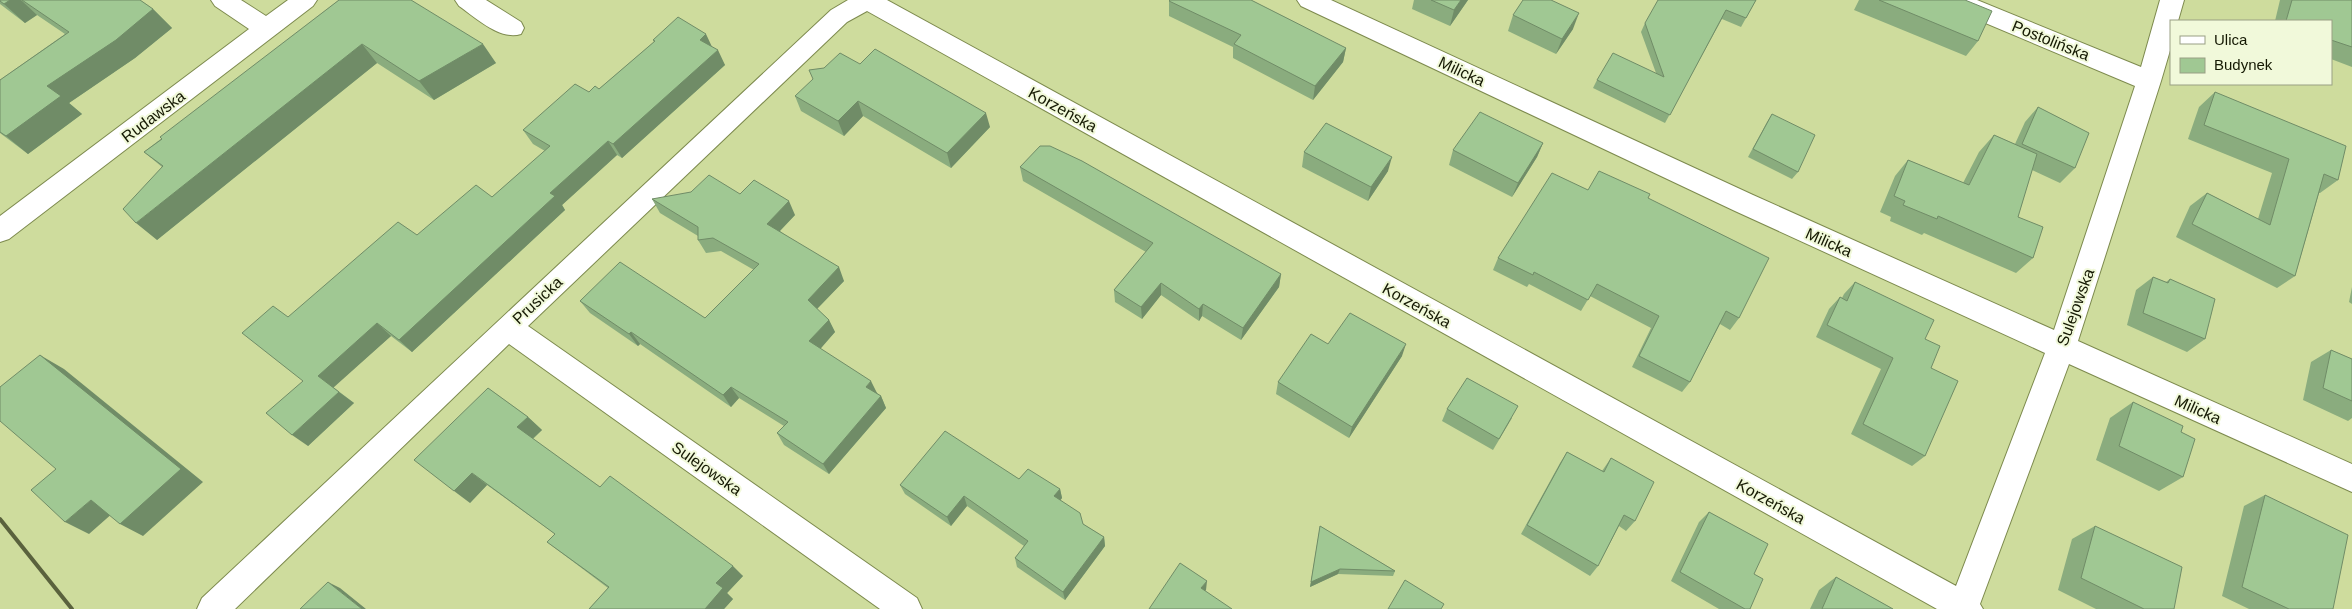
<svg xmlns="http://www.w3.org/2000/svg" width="2352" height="609" font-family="Helvetica,sans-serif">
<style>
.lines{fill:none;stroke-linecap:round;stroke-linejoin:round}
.minor-casing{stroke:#7d8a4e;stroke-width:2}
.minor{fill:#fff;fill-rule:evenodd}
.rail{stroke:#5a623d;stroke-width:4}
.wall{fill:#8aac7e}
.shaded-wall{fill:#708c67}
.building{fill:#a0c893;stroke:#708c67}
.labels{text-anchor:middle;stroke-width:4;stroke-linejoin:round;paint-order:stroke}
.street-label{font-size:16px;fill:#151903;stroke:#f1f9da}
</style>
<rect width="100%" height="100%" fill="#cedc9d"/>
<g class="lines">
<defs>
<path id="minor" d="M211 0H241L266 16 288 0H317L313 6 9 239 0 242V216L249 29 215 6Z
M455 0H486L521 22 524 28 521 34C500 41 475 17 459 6Z
M848 0H887L1956 586 2045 353 1735 211 1301 6 1297 0H1331L1753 195 2054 330 2135 86 1945 6 1941 0H1977L2141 67 2160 0H2184L2178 21H2171V47L2161 81 2078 341 2352 464V492L2069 364 1980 604 1983 609H1937L867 11 847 22 528 326 917 598 922 609H880L509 344 235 609H197L202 598 831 10Z"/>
</defs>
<use href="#minor" class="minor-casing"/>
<use href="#minor" class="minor"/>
<path class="rail" d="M0 519 72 609"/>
</g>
<path class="wall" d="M0 0H140L153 9 172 28 135 58 69 103 82 114 28 154 0 133V80L65 34 37 15 25 23 0 4Z
M339 0 496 63 434 100 377 63 157 240 162 167 144 152Z
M1414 0H1468L1450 26 1412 9Z
M1756 0 1741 27 1722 19 1665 123 1593 88 1597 80 1656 73 1641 32 1645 23Z
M1859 0H1965L1978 41 1966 56 1854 10Z
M2280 0H2352V67L2331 59V21H2275Z
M1169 1 1346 48 1343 62 1313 100 1233 58V47L1169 16Z
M1513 15 1573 29 1556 54 1508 31Z
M653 40 712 47 725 65 622 158 617 155 562 205 565 210 412 352 391 336 333 387 354 403 308 446 303 381 288 317 417 235 492 197 545 151 533 144 523 130 599 89 654 42Z
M860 64 990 127 951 168 863 116 844 136 801 111 795 96Z
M2215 92 2338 180 2320 193H2319L2295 276 2277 288 2176 237 2190 206 2207 193 2258 219 2272 173 2188 139 2199 107Z
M2038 107 2075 168 2060 183 2032 170 2018 217 2033 258 2016 273 1924 233 1922 235 1890 221 1891 217 1880 212 1895 176 1908 160 1963 183 1979 152 1994 135 2015 144 2025 122Z
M1772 114 1798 172 1792 179 1748 157 1767 122Z
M1543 143 1537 157 1512 197 1449 165 1453 150Z
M1304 152 1388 171 1368 201 1302 167Z
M1020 167 1281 274 1279 287 1241 340 1202 316 1199 321 1161 295 1142 319 1115 302 1114 290 1146 252 1023 181Z
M1588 190 1648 198 1739 318 1730 330 1720 324 1690 382 1682 392 1632 367 1651 328 1590 296 1581 311 1529 284 1527 287 1493 270 1498 258Z
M740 194 795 215 780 231 844 281 817 309 829 320 835 332 820 348 881 396 886 408 829 474 784 445 777 433 784 426 739 398 731 407 640 344 638 346 590 313 580 301 705 318 754 270 721 251 706 253 698 240V236L660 213 652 199Z
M2153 277 2166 282 2170 279 2205 339 2187 352 2127 325 2136 290Z
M1855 282 1925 339 1931 368 1925 456 1912 466 1851 434 1881 369 1816 337 1829 309 1840 297 1842 298 1844 294Z
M2352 287V304L2349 302Z
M1328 344 1402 356 1349 438 1276 394 1278 382Z
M2331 350 2352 359V418L2348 421 2303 400 2311 362Z
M488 388 528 417 542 430 533 439 600 487 743 576 727 593 733 599 724 609H589L608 588 547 542 555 534 487 485 470 503Z
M2133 402 2181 432 2183 477 2159 491 2096 460 2110 418Z
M1447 409 1512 418 1493 450 1442 421Z
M1567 452 1602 471 1611 458 1635 521 1626 531 1619 526 1598 566 1590 576 1521 534 1560 463Z
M1019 479 1060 489 1062 498 1060 500 1083 524 1104 537 1105 546 1065 600 1017 567 1015 558 1024 546 967 506 951 526 905 494 900 485Z
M2265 495 2333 609H2249L2222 596 2244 506Z
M1709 512 1754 574 1750 609H1719L1671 581 1699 522Z
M1320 526 1395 571 1393 576 1338 574 1310 587Z
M2095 526 2174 609H2096L2058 590 2072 539Z
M1836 577 1893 609H1810L1819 590Z"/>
<path class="shaded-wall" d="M10 0H21L37 15 25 23 4 4Z
M1461 0H1468L1450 26 1454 10Z
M153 9 172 28 135 58 69 103 82 114 28 154 6 136 47 86Z
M1579 13 1573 29 1556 54 1562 39Z
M706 34 713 49 700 40Z
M362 44 377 63 157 240 136 223Z
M483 44 496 63 434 100 419 81Z
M1346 48 1343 62 1313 100 1315 86Z
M718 50 725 65 622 158 613 144Z
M858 101 863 116 844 136 838 121Z
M986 113 990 127 951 168 947 153Z
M608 141 617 155 562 205 565 210 412 352 399 340 550 193Z
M1543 143 1537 157 1512 197 1518 183Z
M1392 157 1388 171 1368 201 1371 187Z
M789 201 795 215 774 237 767 224Z
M839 267 844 281 814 312 808 300Z
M1281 274 1279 287 1241 340 1243 328Z
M1161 283V295L1142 319 1141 307Z
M1203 304 1202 316 1199 321V309Z
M829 320 835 332 816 354 809 341Z
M377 323 391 336 333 388 318 376Z
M631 332 640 344 638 346 629 334Z
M1406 344 1402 356 1349 438 1352 427Z
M40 355 64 369 203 482 143 536 120 524Z
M871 381 877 393 872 399 866 387Z
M731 387 739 398 731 407 723 395Z
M339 392 354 403 308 446 292 435Z
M881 396 886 408 829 474 823 464Z
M528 417 542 430 531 440 517 427Z
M472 473 487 485 470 503 454 491Z
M1060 489 1062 498 1056 506 1054 496Z
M964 496 967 506 951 526 947 517Z
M91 500 114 512 89 534 65 522Z
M1104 537 1105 546 1065 600 1063 592Z
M733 566 743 576 727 593 733 599 724 609H705L716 583Z
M1340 569 1338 574 1310 587 1311 582Z
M1207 581 1206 590 1201 597V588Z
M328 582 340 588 366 609H362Z"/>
<path class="building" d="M0 0H10L4 4 0 1Z
M22 0H140L153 9 116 40 47 86 61 96 6 136 0 132V80L69 32Z
M339 0H411L483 44 419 81 362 44 136 223 123 209 163 166 144 152 162 139 160 137Z
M1170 0H1251L1346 48 1315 86 1234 44 1241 35 1169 1Z
M1431 0H1461L1454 10Z
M1523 0H1551L1579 13 1562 39 1513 15Z
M1658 0H1756L1746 18 1726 10 1670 115 1597 80 1613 53 1664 77 1645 23Z
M1879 0H1965L1992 11 1978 41Z
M2292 0H2352V47L2331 40V21H2286Z
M678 17 706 34 700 40 718 50 613 144 608 141 550 193 555 196 399 340 377 323 318 376 339 392 292 435 266 413 303 381 242 333 273 306 288 317 398 222 417 235 476 185 492 197 550 146 523 130 575 84 589 92 595 86 599 89 655 41 653 40Z
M875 49 986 113 947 153 858 101 838 121 795 96 813 79 809 70 824 68 840 53 860 64Z
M2215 92 2346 146 2338 180 2324 174 2295 276 2192 224 2207 193 2270 225 2289 159 2204 125Z
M2038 107 2089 133 2075 168 2022 144Z
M1480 112 1543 143 1518 183 1453 150Z
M1772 114 1815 135 1798 172 1753 149Z
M1326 123 1392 157 1371 187 1304 152Z
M1994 135 2037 154 2018 217 2043 227 2033 258 1938 216 1937 219 1903 205 1905 201 1894 196 1908 160 1969 185Z
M1040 146H1050L1082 161 1281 274 1243 328 1203 304 1199 309 1161 283 1141 307 1114 290 1153 243 1020 167Z
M1599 171 1650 194 1648 198 1769 258 1739 318 1726 311 1690 382 1639 356 1659 316 1597 284 1588 300 1534 272 1533 275 1498 258 1552 173 1588 190Z
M709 175 740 194 754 180 789 201 767 224 839 267 808 300 829 320 809 341 871 381 866 387 881 396 823 464 777 433 788 422 731 387 723 395 631 332 629 334 580 301 620 262 705 318 759 264 713 238 698 240V227L652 199 691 192Z
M2153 277 2168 283 2170 279 2215 299 2205 339 2143 313Z
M1855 282 1934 320 1925 339 1940 346 1931 368 1958 381 1925 456 1863 424 1893 358 1827 325 1840 297 1847 301Z
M1350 313 1406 344 1352 427 1278 382 1311 334 1328 344Z
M2331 350 2352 359V401L2323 388Z
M40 355 181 469 120 524 91 500 65 522 31 490 56 469 0 421V387Z
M1467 378 1518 406 1499 439 1447 409Z
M488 388 528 417 517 427 600 487 610 476 733 566 716 583 723 588 705 609H589L609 587 547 542 555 534 472 473 454 491 414 460Z
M2133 402 2183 426 2181 432 2195 439 2183 477 2119 446Z
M945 431 1019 479 1028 469 1060 489 1054 496 1080 513 1083 524 1104 537 1063 592 1015 558 1028 541 964 496 947 517 900 485Z
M1567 452 1604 472 1611 458 1654 482 1635 521 1624 515 1598 566 1527 525Z
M2265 495 2348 535 2333 609H2289L2242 587Z
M1709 512 1768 544 1754 574 1763 579 1750 609H1745L1680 572Z
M1320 526 1395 571 1340 569 1311 582Z
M2095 526 2182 567 2174 609H2144L2081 578Z
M1180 563 1207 581 1201 588 1232 609H1149Z
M1836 577 1893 609H1822Z
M1405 580 1444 604 1441 609H1388Z
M328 582 362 609H300Z"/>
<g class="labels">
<g class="street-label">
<text transform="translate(2051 40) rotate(22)" y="6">Postolińska</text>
<text transform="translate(1462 71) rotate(25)" y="6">Milicka</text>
<text transform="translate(1063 109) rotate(29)" y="6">Korzeńska</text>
<text transform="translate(153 116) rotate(-37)" y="6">Rudawska</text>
<text transform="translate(1829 242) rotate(24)" y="6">Milicka</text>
<text transform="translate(537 300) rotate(-43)" y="6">Prusicka</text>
<text transform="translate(1417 305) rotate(29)" y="6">Korzeńska</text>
<text transform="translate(2075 307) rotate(-70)" y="6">Sulejowska</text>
<text transform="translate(2198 409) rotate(24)" y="6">Milicka</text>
<text transform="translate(707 468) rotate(35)" y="6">Sulejowska</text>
<text transform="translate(1771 501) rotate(29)" y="6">Korzeńska</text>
</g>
</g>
<rect x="2170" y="20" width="162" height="65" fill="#f1f9da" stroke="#999f84"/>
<rect x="2180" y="36" width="25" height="8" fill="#ffffff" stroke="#999f84"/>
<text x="2214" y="45" font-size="15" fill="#151903">Ulica</text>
<rect x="2180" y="58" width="25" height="15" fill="#a0c893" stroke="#999f84"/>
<text x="2214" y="70" font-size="15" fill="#151903">Budynek</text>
</svg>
